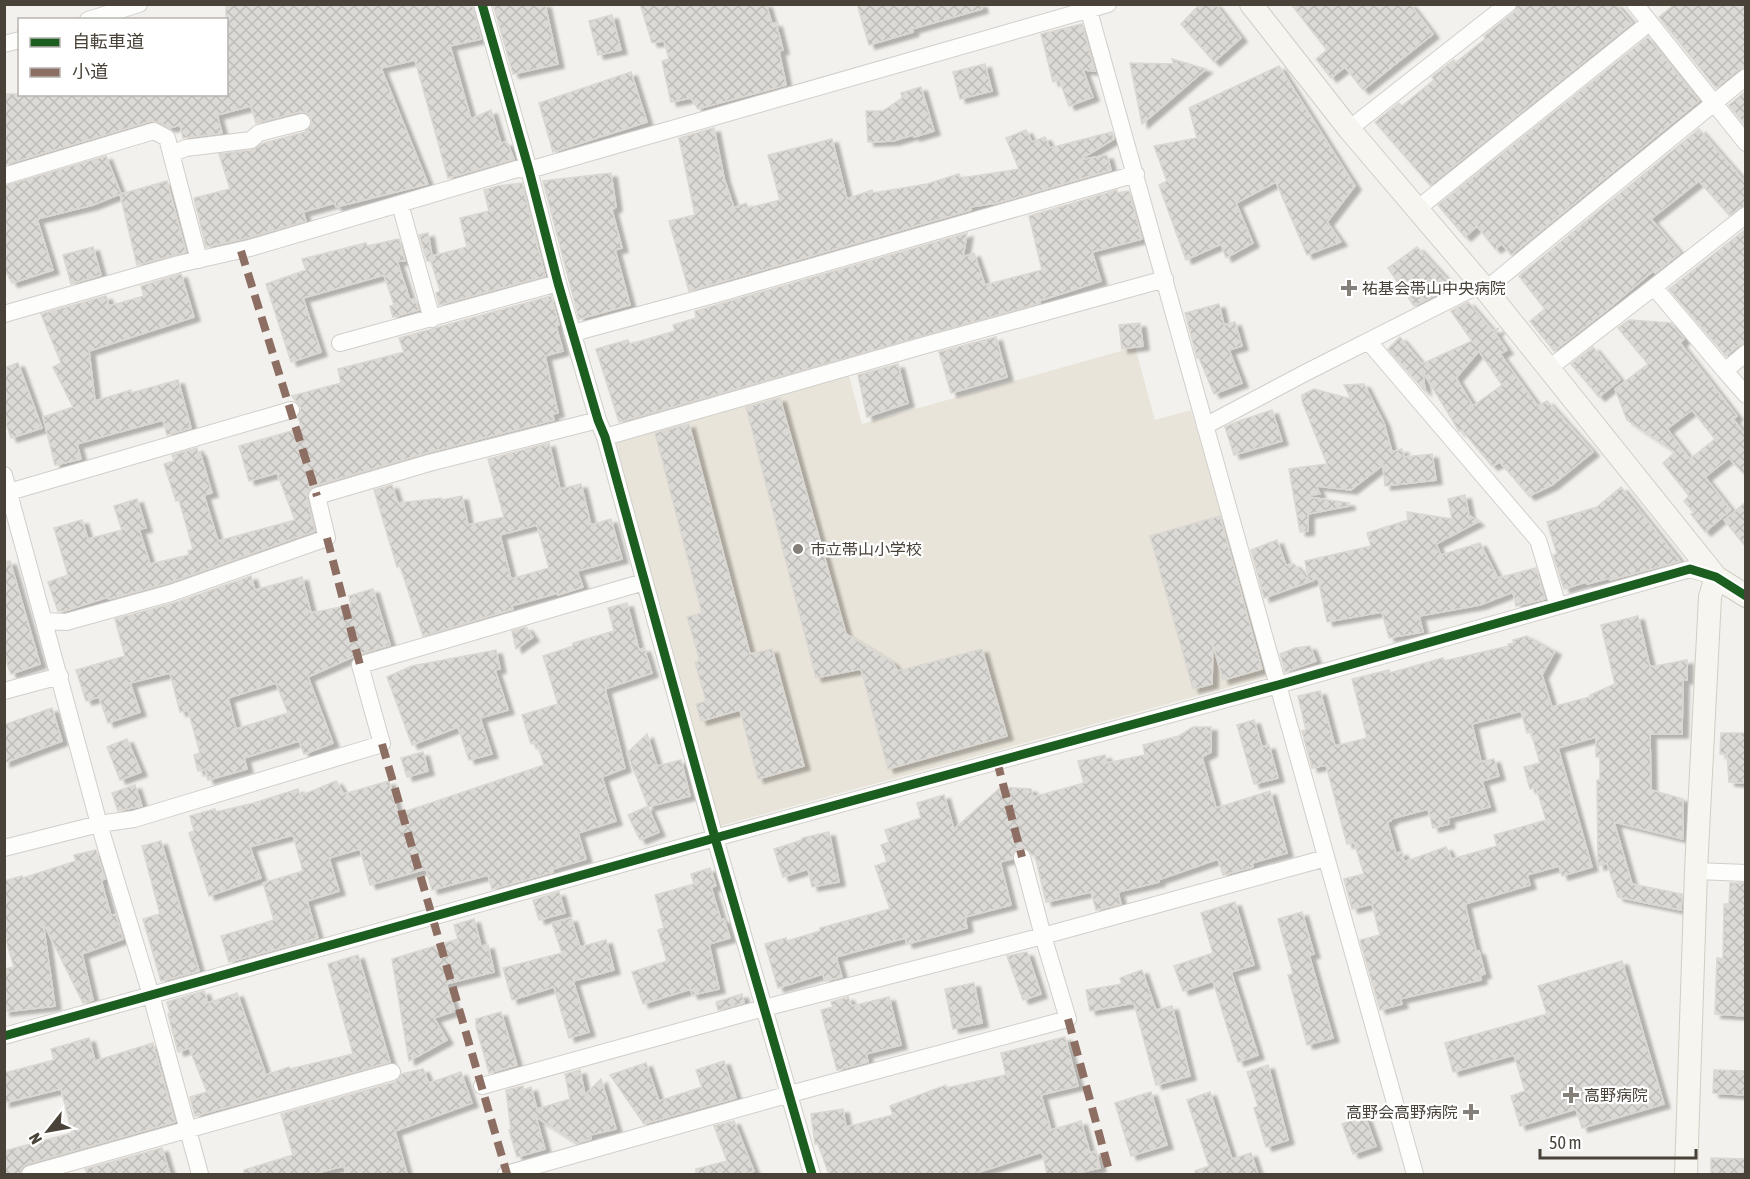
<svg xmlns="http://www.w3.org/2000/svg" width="1750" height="1179" font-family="'Asap Condensed','Noto Sans JP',sans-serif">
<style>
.education{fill:#e9e4d9}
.building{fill:url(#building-cross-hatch);stroke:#dbd8d3;stroke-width:1.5;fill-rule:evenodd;filter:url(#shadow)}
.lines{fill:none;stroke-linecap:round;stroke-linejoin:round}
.street-casing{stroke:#d1cfcb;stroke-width:18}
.secondary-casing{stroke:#d2cdc4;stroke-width:24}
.street{stroke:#fdfdfc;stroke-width:16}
.secondary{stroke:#f7f5f0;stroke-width:22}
.quiet{stroke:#8d6e63;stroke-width:8;stroke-dasharray:15 8;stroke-linecap:butt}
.cycleway-casing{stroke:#fff;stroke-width:13}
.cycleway{stroke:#1b5e20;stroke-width:9}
.poi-dot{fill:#847f78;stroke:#fff;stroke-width:2}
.labels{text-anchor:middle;stroke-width:4.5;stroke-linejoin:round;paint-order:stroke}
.poi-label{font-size:16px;fill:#494239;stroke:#fff;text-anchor:start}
</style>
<defs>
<pattern id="building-cross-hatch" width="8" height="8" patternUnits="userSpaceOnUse" patternTransform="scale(1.5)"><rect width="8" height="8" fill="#dcdad6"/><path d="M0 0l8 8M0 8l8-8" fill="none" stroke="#bebcb8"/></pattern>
<filter id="shadow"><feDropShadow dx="6" dy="4" stdDeviation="1.5" flood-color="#0004"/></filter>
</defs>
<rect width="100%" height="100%" fill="#f3f1ed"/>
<path class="education" d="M1135 347 1155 420 1191 410 1270 676 720 826 612 440 849 376 862 424Z"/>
<path class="building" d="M226 4H472L481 39 450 46 471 119 491 110 501 143 507 142 514 159 448 178 415 60 381 68 428 184 336 207 335 203 303 212 306 221 247 238 206 247 194 198 230 189 219 154 252 150 264 143 305 132 312 124 310 115 305 112H299L256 123 251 106 217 115 222 133 183 138 180 125 170 128 159 122 151 121 4 165V94H226Z
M493 4H545L558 64 513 74Z
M640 4H766L772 24 776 23 783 50 779 51 786 85 698 109 691 98 671 102 662 61 669 59 664 41 652 43Z
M857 4H981L982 9 912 29 913 32 869 45Z
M1200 4H1215L1241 38 1214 62 1181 24Z
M1291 4H1410L1433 34 1363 90 1345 67 1331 78 1316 59 1327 50Z
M1518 4H1616L1632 23 1430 185 1375 122 1399 103 1402 106 1434 80 1432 77 1454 60 1455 63 1485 39 1484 36 1514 12Z
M1675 4H1746V67L1739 69 1716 88 1659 17Z
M612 15 621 50 598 55 589 21Z
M1082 24 1095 71 1083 70 1093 97 1069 106 1059 79 1053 82 1041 34Z
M1648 37 1699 101 1511 255 1502 244 1495 249 1477 226 1465 237 1438 205Z
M1172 59 1206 69 1142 124 1130 63 1174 64Z
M985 64 992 91 960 99 953 72Z
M1279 66 1355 186 1327 222 1341 242 1307 255 1276 182 1236 203 1253 243 1226 258 1221 244 1186 260 1159 185 1167 181 1154 146 1197 138 1189 108Z
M631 72 647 122 553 152 539 103Z
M921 87 934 131 914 137 913 135 893 141 868 142 866 111H883L902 98 901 93Z
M1746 91V126L1729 105Z
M714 128 724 178 734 208 746 203 748 208 780 200 768 155 832 139 847 199 872 190 873 193 927 184 959 174 961 178 1019 169 1006 138 1026 130 1032 142 1045 137 1050 148 1112 132 1114 139 1079 160 1107 155 1111 170 997 203 970 207 971 210 689 291 669 221 695 215 679 138Z
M1699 129 1746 183V205L1729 215 1699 181 1651 219 1680 253 1655 273 1653 271 1608 309 1554 351 1530 321 1545 309 1519 276Z
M106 156 121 194 167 181 186 252 137 265 120 194 93 205 37 219 53 270 12 283 4 268V186Z
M611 173 616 207 612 210 622 248 615 250 630 305 579 319 543 181Z
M522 183 545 276 439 305 436 293 440 291 431 261H427L419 235 428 233 432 256 467 247 460 218 489 211 484 190 498 186Z
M1117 190V193L1129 191 1142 239 1092 252 1101 281 1039 301 1040 303 619 422 596 349 628 340 630 344 675 331 673 325 696 318 695 311 967 233 963 257 974 253 985 285 1042 270 1029 216Z
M1746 229V343L1739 345 1726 356 1669 289Z
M399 239 405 261H397L410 300 415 299 419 310 393 317 390 306 394 305 384 275 303 298 321 352 291 362 266 284 306 270 302 259 366 243 367 246Z
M93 247 101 275 71 284 63 255Z
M1417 247 1453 286 1414 306 1388 268Z
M181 274 194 317 89 351 95 401 131 390V393L178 380 191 428 167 435 163 420 105 436 77 444 81 459 55 465 43 417 73 407 53 367 61 363 41 314 106 296 109 306 144 296 141 286Z
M551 296 559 325 556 326 563 351 545 356 558 413 552 414 554 420 426 453 314 486 309 489 307 498 315 531 168 583 109 599 108 597 65 611H58L48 582 68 575 54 528 82 520 88 539 122 530 114 506 137 499 146 528 139 529 150 564 189 555 188 551 193 549 179 500 176 501 164 464 174 461 172 455 197 448 198 453 200 452 212 493 204 495 218 541 295 520 277 473 249 481 239 446 302 428 298 417 301 408 292 396 341 383 338 369 404 352 399 338Z
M1468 302 1493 331 1499 328 1495 333 1507 350 1500 354 1538 406 1547 401 1593 452 1552 485 1529 496 1500 462 1492 466 1462 430 1459 431 1423 372 1425 391 1388 349 1400 337 1422 364 1472 341 1451 311ZM1479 351 1502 385 1473 406 1456 378Z
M1219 304 1224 325 1235 322 1242 346 1229 350 1242 383 1214 394 1199 358H1197L1185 313Z
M1629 320 1671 323 1684 339 1680 343 1737 416 1733 419 1746 435V476L1729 458 1705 477 1731 510 1705 532 1691 514 1694 513 1684 501 1689 496 1663 463 1675 452 1627 420 1615 389 1648 364 1618 328ZM1692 410 1715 439 1690 459 1667 429Z
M1140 323 1143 346 1122 349 1119 325Z
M996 337 1007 377 951 393 939 352Z
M1593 347 1620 380 1599 397 1571 364Z
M18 363 42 428 11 438 4 417V368Z
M898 364 908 403 867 417 858 375Z
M1364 384 1384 423 1392 452 1402 449 1404 457 1432 454 1436 480 1385 486 1383 465 1351 490 1316 486 1320 494 1308 495V497L1349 503V506L1308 514V531L1300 532 1289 469 1327 464 1302 401V395L1314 389 1351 399 1344 385Z
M780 398 846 634 892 662 898 671 982 649 1007 736 888 769 861 669 816 678 746 407Z
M1272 410 1282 441 1234 455 1225 427 1236 422Z
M689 424 750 654 772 649 804 766 758 779 740 710 701 721 696 704 706 701 695 662 700 661 687 617 702 613 655 433Z
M549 443 560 489 581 484 591 525 611 519 622 559 577 571 583 587 558 595V593L511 606 513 609 423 636 400 566 397 567 374 490 392 485 398 503 441 498V500L462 496 468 525 504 517 488 459ZM537 525 549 568 511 579 500 535Z
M1621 487 1680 561 1610 580V578L1587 584 1586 582 1564 589 1553 555 1557 554 1547 522 1597 507Z
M1465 495 1469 515 1478 522 1436 544 1441 555 1480 543 1498 578 1536 568 1545 599 1516 606 1513 592 1480 605 1419 616 1423 632 1389 638 1382 612 1327 622 1318 578 1309 582 1305 561 1371 546 1367 533 1408 520 1407 512 1452 519 1448 499Z
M1746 502V547L1724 520Z
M1220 516 1262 669 1223 680 1213 645 1212 684 1193 689 1150 536Z
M1277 540 1286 565 1294 564 1309 582 1264 598 1251 550Z
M10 561 40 664 11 674 4 655V562Z
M251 576 255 590 302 577 311 613 351 605 349 596 373 589 390 645 357 655 308 677 333 743 304 754 299 741 244 758 247 769 208 780 205 769 198 771 194 755 200 753 188 710 180 712 170 673 130 683 140 712 108 723 99 697 86 701 76 670 125 656 115 619 174 603ZM276 683 288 713 236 729 228 698Z
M627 603 639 650 644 648 652 673 605 689 625 768 602 777 616 821 578 833 586 859 553 869V872L492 889 488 875 432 890 426 869 370 885 360 849 329 858 339 891 307 901 318 938 229 962 221 936 274 920 263 883 303 871 293 835 250 847 261 878 209 896 189 833 194 831 190 816 215 809 216 812 254 803 298 789 300 796 336 781 344 794 389 781 398 814 544 765 537 742 531 744 522 715 558 704 543 656 573 646V643L614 631 608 608Z
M1638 616 1650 667 1687 660V680L1683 679 1682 734H1650L1651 790 1683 799V839L1614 822 1632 884 1682 894 1681 910 1618 897 1607 863 1598 866 1597 780H1600V757H1596V737L1558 748 1592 867 1562 876 1559 866 1527 875 1530 885 1465 904 1476 951H1479L1485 974 1480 975 1481 980 1400 999 1402 1004 1380 1010 1360 940 1380 935 1372 904 1352 909 1344 879 1364 874 1354 842 1347 844 1326 765 1312 768 1302 731 1306 730 1298 696 1320 691 1335 746 1367 738 1352 679 1389 670 1390 673 1443 658 1444 661 1509 646 1508 644 1514 643 1513 640 1527 636 1555 651 1542 675 1552 707 1590 697V695L1615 684 1601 625ZM1521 711 1527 733 1531 732 1540 763 1524 767 1530 789 1536 787 1546 820 1494 835 1497 846 1452 859 1446 847 1404 862 1402 852 1396 853 1387 822 1391 821V819L1428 809 1433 828 1449 824 1448 818 1490 807 1482 781 1499 776 1494 759 1481 762 1472 724Z
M526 627 533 637 516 649 512 631Z
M1310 646 1316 661 1285 672 1280 654 1295 648Z
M496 650 500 669 495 670 508 710 480 718 492 754 469 760 458 727 412 745 387 677 412 666Z
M52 708 62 741 4 763V725Z
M1254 720 1262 747 1269 745 1278 778 1254 784 1237 725Z
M1193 727H1211V752L1202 757 1216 808 1270 791 1287 853 1252 863 1253 867 1223 875 1218 859 1158 880 1159 882 1118 892 1121 904 1096 910 1091 892 1046 902 1035 855H1032L1025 847H1020L1014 850 1012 859 1000 862 1011 905 965 917 967 928 907 944 905 938 836 957 842 977 825 981 823 974 778 988 765 944 786 938 787 941 820 931V928L890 909 875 866 887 862 881 845 889 842 885 830 921 818 917 803 944 795 954 829 1001 787 1031 789 1033 797 1084 783 1078 761 1105 755 1107 763 1145 755 1143 745 1179 736Z
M1721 733H1746V783L1729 782 1727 754H1720Z
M647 734 657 766 681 760 690 796 648 807 659 832 640 840 628 815 648 806 627 753Z
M127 739 141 772 120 780 107 747Z
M423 752 428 771 407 777 401 758Z
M135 785 142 806 118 811 112 793Z
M829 832 839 882 812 887 808 869 783 877 774 849 802 840V838Z
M161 841 199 971 161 981 143 919 160 914 142 846Z
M96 850 105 879 101 880 111 916 116 914 123 939 82 954 93 1000 83 1003 43 922 55 1006 4 1012V969L14 967 4 934V881L22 876 23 878 76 861 74 855Z
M710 868 716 886 711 887 721 920 724 919 730 938 709 944 719 989 692 995 691 989 643 1004 632 972 667 961 658 930 664 928 655 895 694 884 691 874Z
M1730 883H1746V1016L1715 1014 1717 958 1723 959 1724 904H1729Z
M559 892 565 913 539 920 533 900Z
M1235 902 1254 965 1231 972 1258 1055 1238 1062 1213 981 1183 991 1174 966 1213 953 1201 913Z
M1302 912 1314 954 1309 955 1333 1038 1307 1045 1288 975 1293 974 1278 919Z
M571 918 580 947 606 940 614 970 573 981 589 1032 569 1038 554 987 512 1000 503 968 562 953 552 923Z
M474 919 481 946 488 945 494 972 446 984 455 1011 434 1018 447 1040 409 1061 392 959 458 939 454 925Z
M1027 952 1041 994 1023 1000 1007 956Z
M358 955 390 1062 195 1116 190 1097 207 1092 189 1048 178 1052 168 1014 170 1013 167 1002 204 991 208 1003 237 993 266 1075 289 1067 290 1069 353 1054 328 964Z
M1622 961 1664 1104 1582 1128 1576 1109 1520 1126 1511 1096 1525 1091 1514 1055 1453 1072 1445 1043 1547 1014 1538 986Z
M1142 970 1156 1010 1172 1006 1190 1076 1156 1085 1134 1003 1090 1011 1086 990 1122 984 1120 978Z
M974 983 982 1023 953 1029 945 989Z
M742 994 744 1003 718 1010 716 1002Z
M848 997 852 1006 889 997 901 1045 866 1054 868 1062 837 1070 821 1010 833 1007 831 1002Z
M501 1012 517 1065 489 1073 476 1026V1019Z
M1065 1037 1078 1086 1041 1095 1051 1130 1081 1121 1090 1153 1096 1151 1100 1168 1074 1174H1047L1042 1152 973 1174H829L818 1144H815L811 1114 843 1109 846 1127 893 1115 890 1106 946 1085V1088L1006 1075 1001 1053Z
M89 1038 95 1061 153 1043 175 1122 27 1164 22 1167 20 1174H4V1151L72 1133 61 1089 4 1103V1073L54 1060 51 1049Z
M724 1061 736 1098 644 1124 610 1075 646 1063 659 1101 702 1087 696 1070Z
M1268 1065 1288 1140 1266 1147 1254 1108 1258 1106 1247 1072Z
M423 1069 429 1083 461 1072 472 1103 395 1131 407 1174H346L344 1166 313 1174H244V1170L293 1155 281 1114 395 1082 402 1074Z
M580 1070 585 1095 601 1079 616 1129 590 1135 591 1139 577 1143 536 1117 545 1149 517 1157 509 1130H511L506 1090 523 1086 524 1090 531 1087 537 1109 570 1099 565 1074Z
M1714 1070 1746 1071V1095L1713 1093Z
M1151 1092 1167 1145 1131 1156 1115 1103Z
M1210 1092 1232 1159 1251 1153 1258 1174H1196L1195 1171 1209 1166 1187 1100Z
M1365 1116 1376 1146 1353 1154 1342 1124Z
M734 1121 754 1171 745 1174H696V1169L727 1161 714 1126Z
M162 1148 170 1174H87L85 1169Z
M1711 1158 1746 1159V1174H1711Z"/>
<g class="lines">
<defs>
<path id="street" d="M482 4 529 170 558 283 598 420 605 437 715 838 812 1174
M1087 4 1415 1174
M1635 4 1746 143
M88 20 139 4
M4 44 20 40
M1349 129 1508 4
M171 154 186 148 251 140 259 133 302 122
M4 176 154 131 167 138 199 260
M400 204 432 319
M1417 209 1649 23
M1654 287 1746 215
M1485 290 1746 77
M4 314 179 264 250 248 517 169 529 170 1108 4
M573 333 724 292 1136 174
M1368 341 1538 540 1558 606
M340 343 558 283
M1548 369 1654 287 1725 371 1746 353
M1725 371 1746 395
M1205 426 1305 373 1481 284
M605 437 922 346 1165 279
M4 475 99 824 151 995 200 1174
M9 492 291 410
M45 621 66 622 171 593 327 538 317 496 429 463 598 420
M4 691 60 676
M4 848 99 824 134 819 382 744 360 665 644 582
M1696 871 1746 873
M4 1036 715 838 1278 685 1690 569 1716 577
M482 1086 764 1008 1043 936 1022 857
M30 1174 392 1072
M506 1174 790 1094 1068 1019 1043 936 1326 858"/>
<path id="secondary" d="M1251 4 1349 129 1481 284 1716 577 1746 596
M1686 1174 1696 871 1710 597 1716 577"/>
</defs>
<use href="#street" class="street-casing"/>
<use href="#secondary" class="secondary-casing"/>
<use href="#street" class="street"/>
<use href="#secondary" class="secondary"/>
<path class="quiet" d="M241 251 317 496
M327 538 360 665
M382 744 507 1174
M997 761 1022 857
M1068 1019 1110 1174"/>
<defs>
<path id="cycleway" d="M482 4 529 170 558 283 598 420 605 437 715 838 812 1174
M4 1036 715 838 1278 685 1690 569 1716 577 1746 596"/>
</defs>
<use href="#cycleway" class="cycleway-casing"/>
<use href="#cycleway" class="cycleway"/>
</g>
<g class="poi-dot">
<path d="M1346 279h6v6h6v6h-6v6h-6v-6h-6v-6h6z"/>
<circle cx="798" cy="549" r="6"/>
<path d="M1568 1086h6v6h6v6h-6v6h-6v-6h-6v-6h6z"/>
<path d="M1468 1103h6v6h6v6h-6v6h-6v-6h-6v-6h6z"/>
</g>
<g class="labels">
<g class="poi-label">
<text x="1362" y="294">祐基会帯山中央病院</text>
<text x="810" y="555">市立帯山小学校</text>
<text x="1584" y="1101">高野病院</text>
<text x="1458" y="1118" text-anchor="end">高野会高野病院</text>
</g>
</g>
<rect width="1750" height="1179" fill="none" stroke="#494239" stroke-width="12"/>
<rect x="18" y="18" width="210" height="78" fill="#ffffff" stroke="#b6b3b0" stroke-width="1.5"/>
<rect x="30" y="38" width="30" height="9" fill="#1b5e20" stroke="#b6b3b0" stroke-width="1.5"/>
<text x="72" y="48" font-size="18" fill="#494239">自転車道</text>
<rect x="30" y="68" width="30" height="9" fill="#8d6e63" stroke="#b6b3b0" stroke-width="1.5"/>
<text x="72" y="78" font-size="18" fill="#494239">小道</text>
<g transform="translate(48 1131) rotate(239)" stroke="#ffffff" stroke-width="4.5" paint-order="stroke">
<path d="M0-4.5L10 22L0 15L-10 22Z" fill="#494239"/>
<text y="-9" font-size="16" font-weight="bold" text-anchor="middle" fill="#494239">N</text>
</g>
<path d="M1540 1149v9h156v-9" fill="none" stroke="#494239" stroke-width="3"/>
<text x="1549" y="1149" font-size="18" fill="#494239" stroke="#ffffff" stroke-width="4.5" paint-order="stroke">50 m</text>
</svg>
